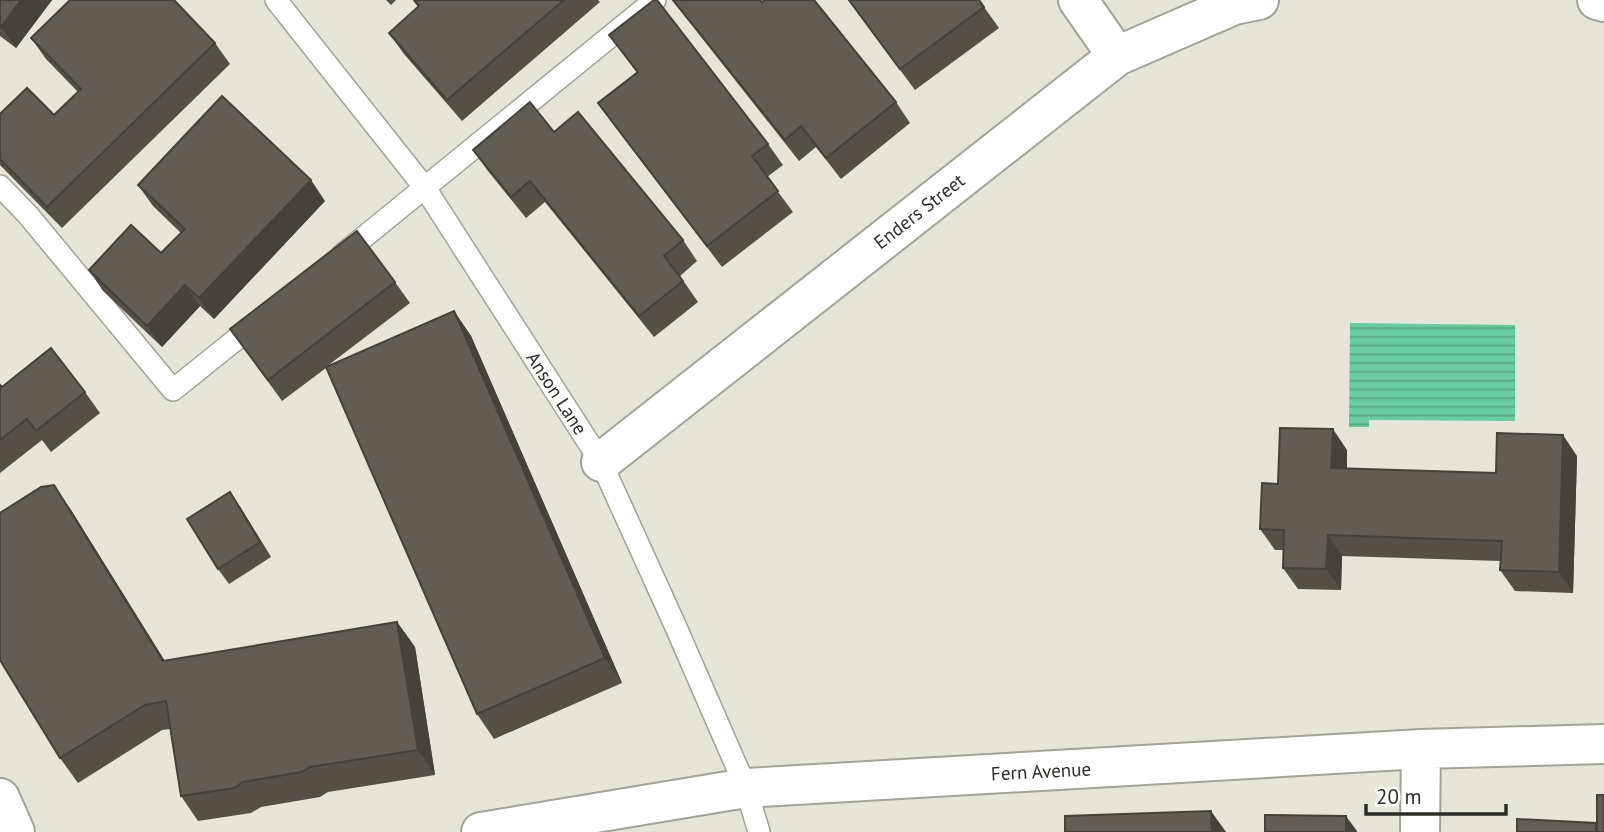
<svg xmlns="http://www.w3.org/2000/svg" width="1604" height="832" font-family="'PT Sans',sans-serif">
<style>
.water{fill:url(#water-rules)}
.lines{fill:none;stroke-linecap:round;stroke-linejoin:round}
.lane-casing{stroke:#a3a398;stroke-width:24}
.street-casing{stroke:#a3a398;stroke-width:42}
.secondary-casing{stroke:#a3a398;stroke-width:42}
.lane{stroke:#fff;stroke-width:21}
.street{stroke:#fff;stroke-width:38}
.secondary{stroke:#fff;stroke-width:38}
.wall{fill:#545048}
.shaded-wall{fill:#45413b}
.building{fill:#625d54;stroke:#45413b;stroke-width:2}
.labels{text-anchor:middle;stroke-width:7;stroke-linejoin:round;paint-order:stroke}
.street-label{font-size:19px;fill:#2d2d28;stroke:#fff}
</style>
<defs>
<pattern id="water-rules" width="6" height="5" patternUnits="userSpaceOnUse" patternTransform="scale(1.75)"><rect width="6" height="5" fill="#6acca2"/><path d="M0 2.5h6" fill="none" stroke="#58a684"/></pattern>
</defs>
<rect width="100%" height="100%" fill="#e5e5da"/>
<path class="water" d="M1350 323 1515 325V421L1369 420V427H1349Z"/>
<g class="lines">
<defs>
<path id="lane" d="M276 0 425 188 601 462 675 625 746 788 759 832
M0 186 28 215 173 390 259 321
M342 255 655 0"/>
<path id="street" d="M1078 0 1117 56
M1597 0 1604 2
M601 462 1117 56 1234 5 1259 0
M481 832 746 788 1421 749 1604 744
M1420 832 1421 749"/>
<path id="secondary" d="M0 798 15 832"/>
</defs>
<use href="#lane" class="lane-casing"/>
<use href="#street" class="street-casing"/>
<use href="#secondary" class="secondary-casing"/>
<use href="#lane" class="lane"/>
<use href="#street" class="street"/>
<use href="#secondary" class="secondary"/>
</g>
<path class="wall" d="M0 0H52L16 48 0 36Z
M386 0H396L391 5Z
M413 0H598L600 2 462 121 404 54 389 33 418 7Z
M672 0H760L896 102 910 123 841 179 816 147 799 161Z
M848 0H979L999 28 915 90Z
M609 35 768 144 783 165 767 177 793 212 722 267 613 124 598 103 637 73Z
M31 38 215 43 230 64 62 228 0 165V114L54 115 78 92 46 59Z
M554 132 683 240 697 261 680 276 698 302 654 337 545 202 526 218 488 171 473 150Z
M138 185 325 201 214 319 200 306 162 347 103 291 89 270 161 253 181 233 153 206Z
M395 282 410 303 326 367 454 311 471 336 622 683 494 739 477 714 326 368 282 401 230 329Z
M0 385 2 387 85 392 100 413 51 452 42 440 0 473Z
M1347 450V469L1496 473 1577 456 1573 593 1515 591 1500 570 1501 561 1342 556 1341 590 1298 589 1283 568 1284 550H1275L1260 529 1278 484Z
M230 492 271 557 229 584 218 569Z
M71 510 165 661 397 622 415 647 435 775 328 792 320 797 261 807 251 813 198 821 181 796 170 729 162 730 78 783 60 758Z"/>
<path class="shaded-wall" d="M21 0H52L16 48 1 27Z
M311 180 325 201 214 319 199 298Z
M185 285 200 306 162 347 147 326Z
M454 311 471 336 622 683 605 658Z
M1333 429 1347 450 1346 489 1331 468Z
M1563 435 1577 456 1573 593 1559 572Z
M54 485 71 510 180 686 163 661Z
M230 492 241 508 271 557 260 542Z
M1328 535 1342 556 1341 590 1326 569Z
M397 622 415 647 435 775 418 750Z
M1211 811 1226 832H1212Z
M1346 816 1357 831V832H1346Z"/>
<path class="building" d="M0 0H21L1 27 0 26Z
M70 0H174L215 43 47 207 0 159V114L27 88 54 115 81 89 31 38Z
M414 0H564L447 100 389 33 419 6Z
M654 0H657L768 144 752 156 778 191 707 246 598 103 638 72 609 35Z
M673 0H760L762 2 765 0H814L896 102 826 158 801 126 785 140Z
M849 0H979L984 7 900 69Z
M222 96 311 180 199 298 185 285 147 326 89 270 131 225 161 253 185 229 138 185Z
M530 102 554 132 578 112 683 240 664 256 683 281 639 316 530 181 511 197 473 150Z
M357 231 395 282 268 380 230 329Z
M454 311 605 658 477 714 326 367Z
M51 348 85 392 36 431 27 419 0 440V385L2 387Z
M1280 428 1333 429 1331 468 1496 473 1497 433 1563 435 1559 572 1500 570 1502 541 1328 535 1326 569 1283 568 1284 530 1260 529 1262 483 1278 484Z
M54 485 163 661 397 622 418 750 310 767 302 772 243 782 234 788 181 796 166 701 145 705 60 758 0 660V513L41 487Z
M230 492 260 542 218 569 187 519Z
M1597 795H1604V832H1597Z
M1211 811 1212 832H1065V816Z
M1265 815 1346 816V832H1265Z
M1517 819 1596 823V832H1517Z"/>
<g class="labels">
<g class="street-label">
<text transform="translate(919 211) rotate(-38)" y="7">Enders Street</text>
<text transform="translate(557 393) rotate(57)" y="7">Anson Lane</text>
<text transform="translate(1041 771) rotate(-3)" y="7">Fern Avenue</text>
</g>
</g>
<path d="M1366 804v10h140v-10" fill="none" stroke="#2d2d28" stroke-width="3.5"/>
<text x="1376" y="804" font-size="21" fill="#2d2d28" stroke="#ffffff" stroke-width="5" paint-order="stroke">20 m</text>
</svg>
